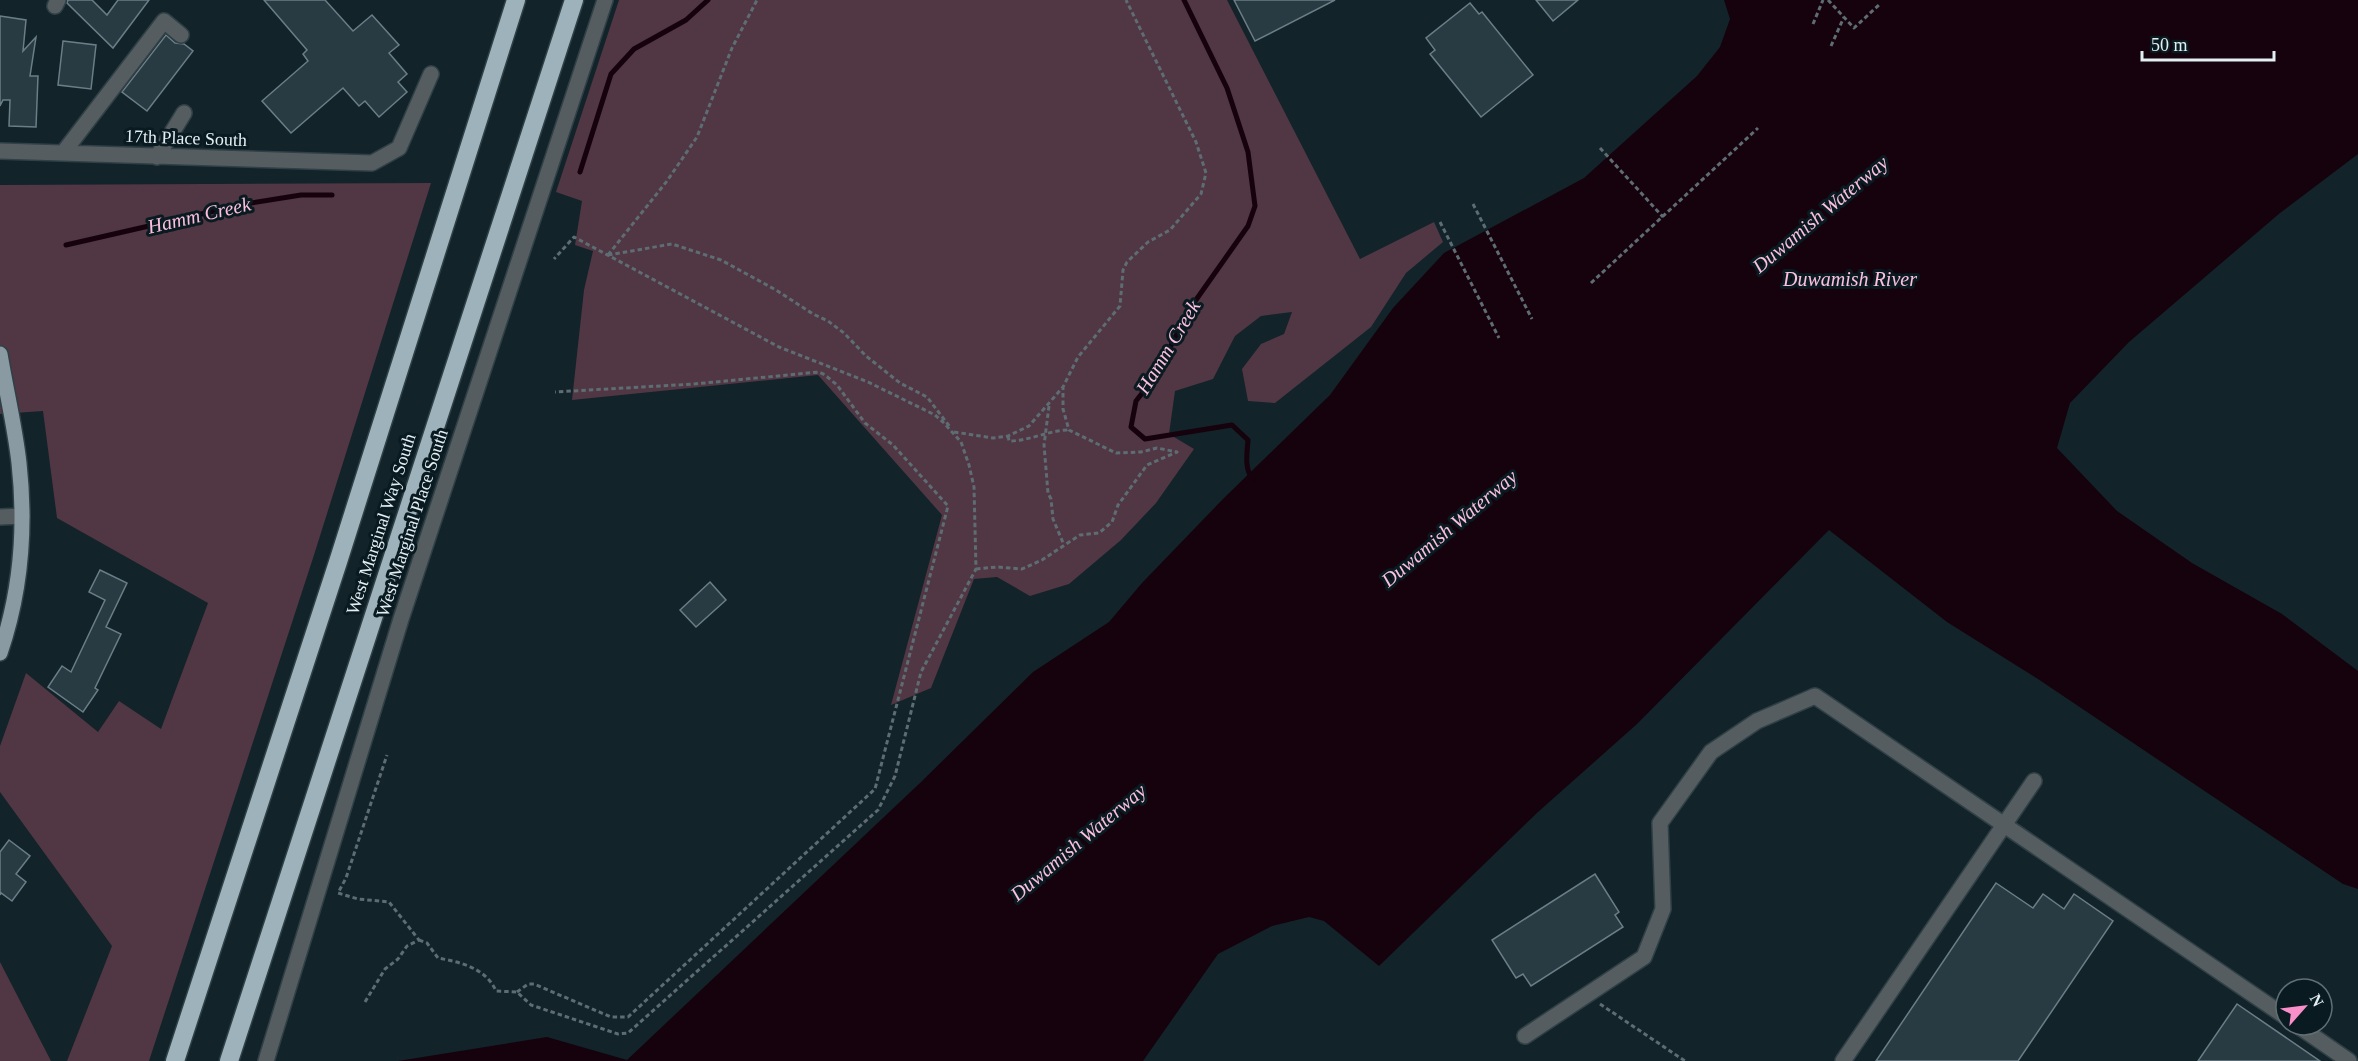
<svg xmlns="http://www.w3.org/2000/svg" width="2358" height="1061" font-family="'Times New Roman',serif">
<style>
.green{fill:#513644}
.water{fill:#16020d}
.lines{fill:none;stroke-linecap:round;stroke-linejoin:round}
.stream{stroke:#16020d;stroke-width:5}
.building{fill:#283a42;stroke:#6b7e87;stroke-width:1.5}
.minor-casing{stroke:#2f4046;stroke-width:18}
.major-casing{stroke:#2f4046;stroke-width:18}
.highway-casing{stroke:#2f4046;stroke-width:21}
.path{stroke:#5e6c73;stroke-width:3;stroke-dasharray:4.5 3;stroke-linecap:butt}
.minor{stroke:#555d61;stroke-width:15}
.major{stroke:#899aa2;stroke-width:15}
.highway{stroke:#9db2bb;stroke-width:18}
.labels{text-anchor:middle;stroke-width:6;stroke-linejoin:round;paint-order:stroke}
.street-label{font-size:18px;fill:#e4eff4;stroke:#091a21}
.water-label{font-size:20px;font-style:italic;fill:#fdc1df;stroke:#091a21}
</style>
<rect width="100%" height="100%" fill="#12232a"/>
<path class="green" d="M619 0H1227L1360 259 1434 222 1443 242 1406 273 1371 327 1275 403 1248 401 1242 369 1261 344 1284 334 1292 312 1261 316 1235 336 1213 379 1175 391 1169 434 1194 449 1156 503 1121 540 1069 584 1030 596 997 577 974 579 931 688 891 705 942 515 818 375 572 400 584 290 593 251 575 245 582 201 556 192Z
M431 183 314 555 149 1061H67L112 946 0 792V746L26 673 98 732 119 701 161 729 208 603 57 518 43 411 0 414V185Z
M0 962 51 1061H0Z"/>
<path class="water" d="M1724 0H2358V154L2280 213 2129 342 2070 403 2057 448 2117 511 2192 563 2282 614 2358 671V889L2343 884 2038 679 1947 622 1829 530 1637 724 1538 812 1379 966 1324 921 1309 917 1272 926 1218 954 1143 1061H398L547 1037 627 1060 920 783 1033 672 1109 622 1142 583 1223 499 1330 395 1393 308 1444 253 1584 178 1697 76 1720 47 1730 19Z"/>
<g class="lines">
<path class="stream" d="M1184 0 1227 88 1248 152 1255 206 1248 226 1191 307 1154 378 1136 401 1131 427 1145 439 1232 425 1248 440C1247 454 1244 468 1253 480
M580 172 611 74 634 49 686 20 708 0
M66 245 245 204 301 195H332"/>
</g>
<path class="building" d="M68 0H92L107 15 118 0H149L113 48 67 3Z
M264 0H325L353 31 372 15 399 45 389 53 407 74 398 82 407 92 379 117 365 101 359 106 343 88 291 133 262 101 308 61 303 54 307 50Z
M1234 0H1335L1255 41Z
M1536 0H1578L1553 21Z
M1470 3 1479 14 1482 12 1533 75 1481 117 1430 54 1435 50 1426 38Z
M0 16 26 20 23 51 36 37 30 76H38L36 127 9 126 10 100H3L0 106Z
M166 35 175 43 184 44 193 51 147 111 122 92Z
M63 41 96 45 91 89 58 85Z
M100 570 127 583 106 627 121 634 95 688 98 690 83 712 48 687 62 666 71 672 105 600 89 592Z
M710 582 726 600 696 627 680 610Z
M9 840 30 856 16 874 26 882 12 901 1 893 0 895V852Z
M1595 874 1619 912 1615 915 1623 927 1531 986 1523 974 1516 978 1492 940Z
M1996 883 2033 908 2043 894 2064 909 2074 894 2113 921 2018 1061H1876Z
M2237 1004 2320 1061H2198Z"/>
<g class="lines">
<defs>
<path id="minor" d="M55 6 58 0
M0 151 372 163 399 148 431 74
M63 153 164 21 181 35
M157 157 184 113
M0 517 22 516
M2297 1025 2349 1061
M1525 1036 1644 957 1663 909 1660 823 1711 752 1757 721 1815 696 2286 1017
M266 1061 401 619 605 0
M1843 1061 2034 781"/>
<path id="major" d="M0 354C6 390 15 427 19 463 26 527 21 592 0 653"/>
<path id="highway" d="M175 1061 338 562 516 0
M229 1061 574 0"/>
</defs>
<use href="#minor" class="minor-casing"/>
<use href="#major" class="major-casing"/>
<use href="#highway" class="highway-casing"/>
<path class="path" d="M1828 0 1854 28 1881 3
M1813 24 1823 0
M1831 46 1844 17
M1600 148 1663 217
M1473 204 1532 319
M1440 222 1499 338
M608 255 672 244 721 260 776 290 813 314 828 321 844 333 866 356 900 383 927 397 950 427
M608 255 667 181 697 137 732 48 757 0
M1591 283 1758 128
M1049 406 1044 445 1048 493 1051 499 1053 519 1064 545
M954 432 993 438 1008 436 1029 426 1063 387 1078 357 1120 306 1123 270 1127 262 1148 242 1170 230 1201 194 1206 173 1196 142 1126 0
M1008 436 1009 441C1030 441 1049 430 1069 430
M976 569 997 567 1022 569 1042 560 1080 535 1099 533 1112 522 1118 505 1147 465 1177 452 1157 448 1141 452 1116 453 1069 430 1063 409V387
M419 940 427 943 438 958C460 962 486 968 496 991L517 992 531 1005 618 1034 628 1033 878 810 895 776 921 672 976 569 974 487 969 465 961 442 944 423 935 415 868 382 779 347 574 237 554 259
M517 992 528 984H534L611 1017H628L875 789 948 506 893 445 865 423 837 385 825 375 819 372 694 384 555 392
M365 1002 385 969 398 959 407 946 419 940 389 902 358 899 338 893 346 878 387 755
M1600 1004 1685 1061"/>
<use href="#minor" class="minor"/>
<use href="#major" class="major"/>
<use href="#highway" class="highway"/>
</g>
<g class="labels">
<g class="street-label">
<text transform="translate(186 138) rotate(2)" y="6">17th Place South</text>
<text transform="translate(412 523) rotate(-72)" y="6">West Marginal Place South</text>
<text transform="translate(381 524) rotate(-72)" y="6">West Marginal Way South</text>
</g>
<g class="water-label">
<text transform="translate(1820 214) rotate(-40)" y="7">Duwamish Waterway</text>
<text transform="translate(199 215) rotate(-13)" y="7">Hamm Creek</text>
<text x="1850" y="286">Duwamish River</text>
<text transform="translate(1168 347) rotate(-59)" y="7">Hamm Creek</text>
<text transform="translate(1449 528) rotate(-40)" y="7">Duwamish Waterway</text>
<text transform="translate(1078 842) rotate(-40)" y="7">Duwamish Waterway</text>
</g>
</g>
<g transform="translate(2304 1007) rotate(62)"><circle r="28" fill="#091a21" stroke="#616f75" stroke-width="1.5"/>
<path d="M0-4.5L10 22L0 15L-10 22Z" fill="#f98fc9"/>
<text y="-9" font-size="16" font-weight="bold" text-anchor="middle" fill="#e4eff4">N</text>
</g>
<path d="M2142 51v9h132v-9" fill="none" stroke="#e4eff4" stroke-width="3"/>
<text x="2151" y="51" font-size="18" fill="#e4eff4" stroke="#091a21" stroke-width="4.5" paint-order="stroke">50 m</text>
</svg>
